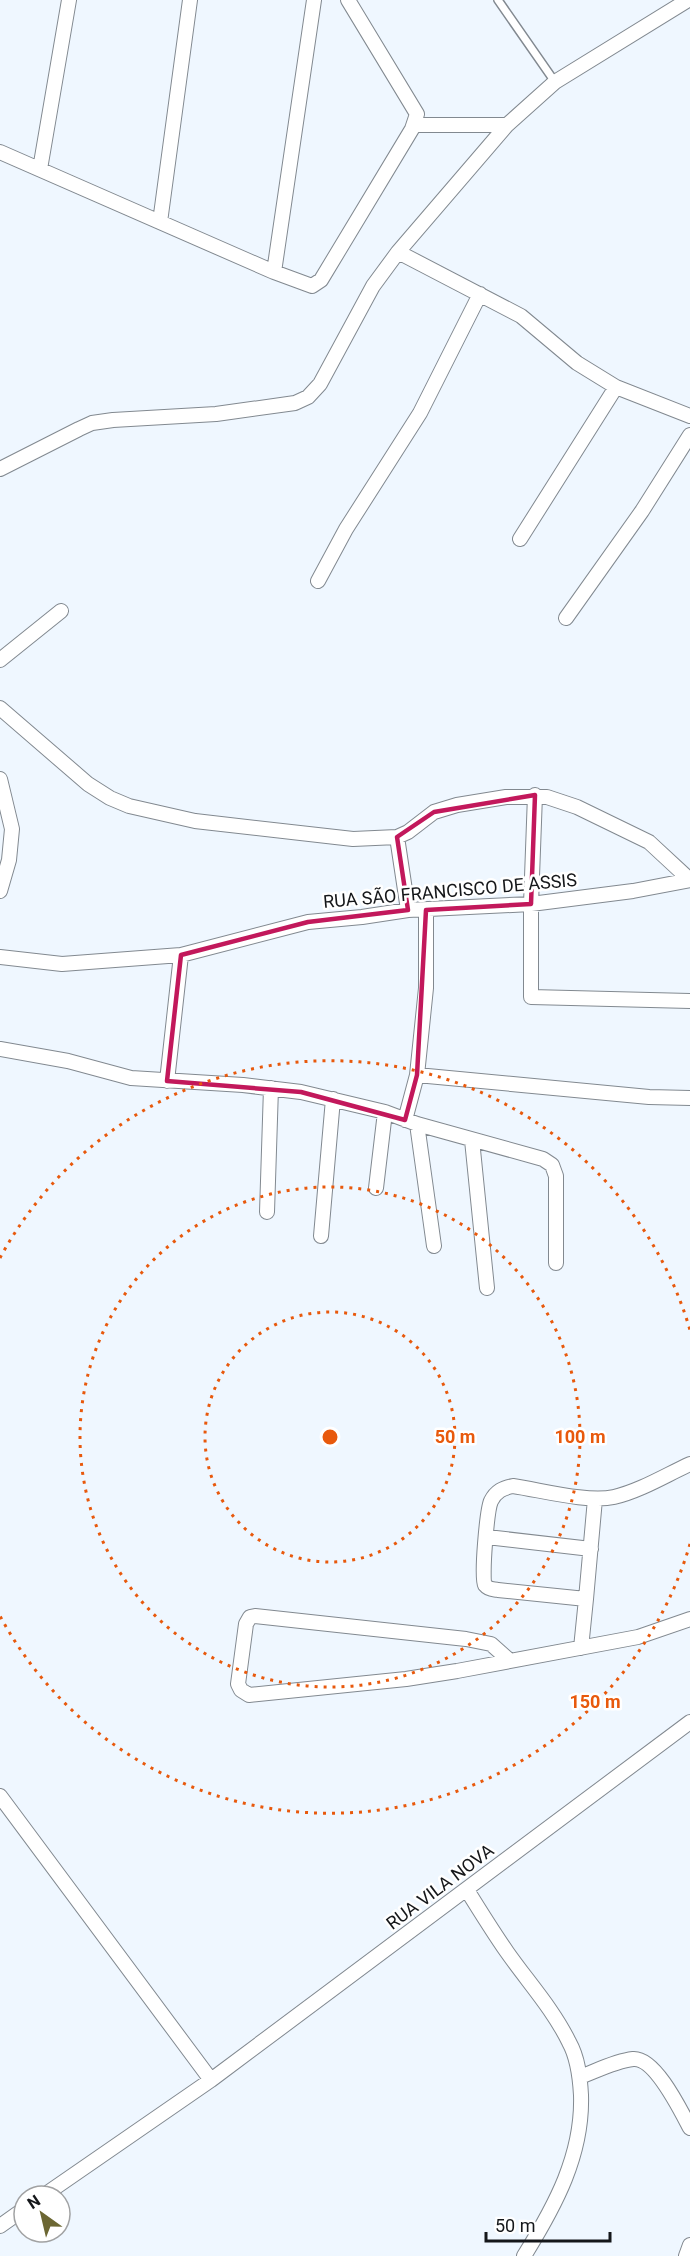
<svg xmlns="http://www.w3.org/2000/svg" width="690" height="2256" font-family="Roboto,sans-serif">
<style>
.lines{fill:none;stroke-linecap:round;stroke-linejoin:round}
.service-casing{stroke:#828990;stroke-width:10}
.minor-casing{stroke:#828990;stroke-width:16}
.service{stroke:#fff;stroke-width:7}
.minor{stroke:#fff;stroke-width:14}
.marked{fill:none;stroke:#c2185b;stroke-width:4.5;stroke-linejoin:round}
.ring{fill:none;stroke:#e8590c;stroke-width:3;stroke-dasharray:3 6}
.labels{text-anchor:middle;stroke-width:5;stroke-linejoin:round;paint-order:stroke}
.street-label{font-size:18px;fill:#15171a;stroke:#fff}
.centre{fill:#e8590c;stroke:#fff;stroke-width:3}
.ring-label{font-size:18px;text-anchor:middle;font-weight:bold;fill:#e8590c;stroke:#fff;stroke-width:5;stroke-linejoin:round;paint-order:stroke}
</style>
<rect width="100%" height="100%" fill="#eff7ff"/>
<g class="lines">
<defs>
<path id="service" d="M498 0 555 82"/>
<path id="minor" d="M414 125H507
M0 152 274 272 312 286 321 280 412 129 417 114 348 0
M40 169 69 0
M160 222 190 0
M398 252 521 316 577 363 616 387 690 416
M274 272 314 0
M0 469 79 429 92 423 113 420 216 414 295 403 308 397 320 384 373 286 398 252 507 125 555 82 688 0
M520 539 616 387
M318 581 346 529 420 413 480 294
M566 618 642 511 690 435
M0 660 61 611
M0 708 88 784 110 798 129 806 195 821 353 839 397 837 408 832 434 812 457 805 506 797H547L577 807 649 842 690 880
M0 779 12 829 9 860 0 891
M535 795 531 904V997L690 1001
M397 837 408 910
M0 957 62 964 181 955 308 922 362 917 408 910 531 904 633 891 690 880
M0 1049 68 1061 131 1078 243 1085 301 1092 385 1112 417 1124 543 1159 552 1165 556 1176V1263
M417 1075 649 1097 690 1098
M167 1081 181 955
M405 1120 417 1075 426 988V910
M417 1124 434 1246
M472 1140 487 1288
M376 1188 385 1112
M267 1212 271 1088
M321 1236 333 1099
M487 1537 591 1549
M586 1599 595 1499
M581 1648 586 1599 498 1590C493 1589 489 1590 485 1585 481 1578 487 1510 491 1501 496 1491 503 1488 513 1486 541 1490 588 1503 614 1497 640 1491 666 1475 690 1464
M509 1660 491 1644 466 1639 255 1616 250 1617 246 1624 238 1684 241 1690 249 1695 406 1679 457 1671 638 1637 690 1619
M0 1796 211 2080
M467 1890C480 1911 493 1932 507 1952 528 1982 553 2009 569 2042 578 2058 580 2077 581 2095 583 2155 555 2206 524 2256
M580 2077C596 2071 615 2061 633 2059 655 2057 681 2111 690 2128
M43 2196 211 2080 690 1722
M0 2226 24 2209
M686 2256 690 2245"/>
</defs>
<use href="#service" class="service-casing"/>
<use href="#minor" class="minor-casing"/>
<use href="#service" class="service"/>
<use href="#minor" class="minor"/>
</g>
<path class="marked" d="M535 795 531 904 426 910 417 1075 405 1120 301 1092 167 1081 181 955 308 922 408 910 397 837 434 812Z"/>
<g class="ring">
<circle cx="330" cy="1437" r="125"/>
<circle cx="330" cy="1437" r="250"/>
<path d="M690 1544A375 375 0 0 1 0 1616M0 1258A375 375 0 0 1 690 1330"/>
</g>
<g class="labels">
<g class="street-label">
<text transform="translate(450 891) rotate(-5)" y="6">RUA SÃO FRANCISCO DE ASSIS</text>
<text transform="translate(440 1887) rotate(-37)" y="6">RUA VILA NOVA</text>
</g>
</g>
<circle cx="330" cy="1437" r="9" class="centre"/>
<g class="ring-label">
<text x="455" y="1443">50 m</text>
<text x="580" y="1443">100 m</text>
<text x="595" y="1708">150 m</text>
</g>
<g transform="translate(42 2214) rotate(326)"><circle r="28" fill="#ffffff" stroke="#a1a2a3" stroke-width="1.5"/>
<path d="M0-4.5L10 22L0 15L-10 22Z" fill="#6c6733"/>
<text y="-9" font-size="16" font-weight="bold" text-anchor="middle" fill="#15171a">N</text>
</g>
<path d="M486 2232v9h124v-9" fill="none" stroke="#15171a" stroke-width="3"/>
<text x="495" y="2232" font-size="18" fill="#15171a" stroke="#ffffff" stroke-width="4.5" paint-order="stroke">50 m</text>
</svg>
